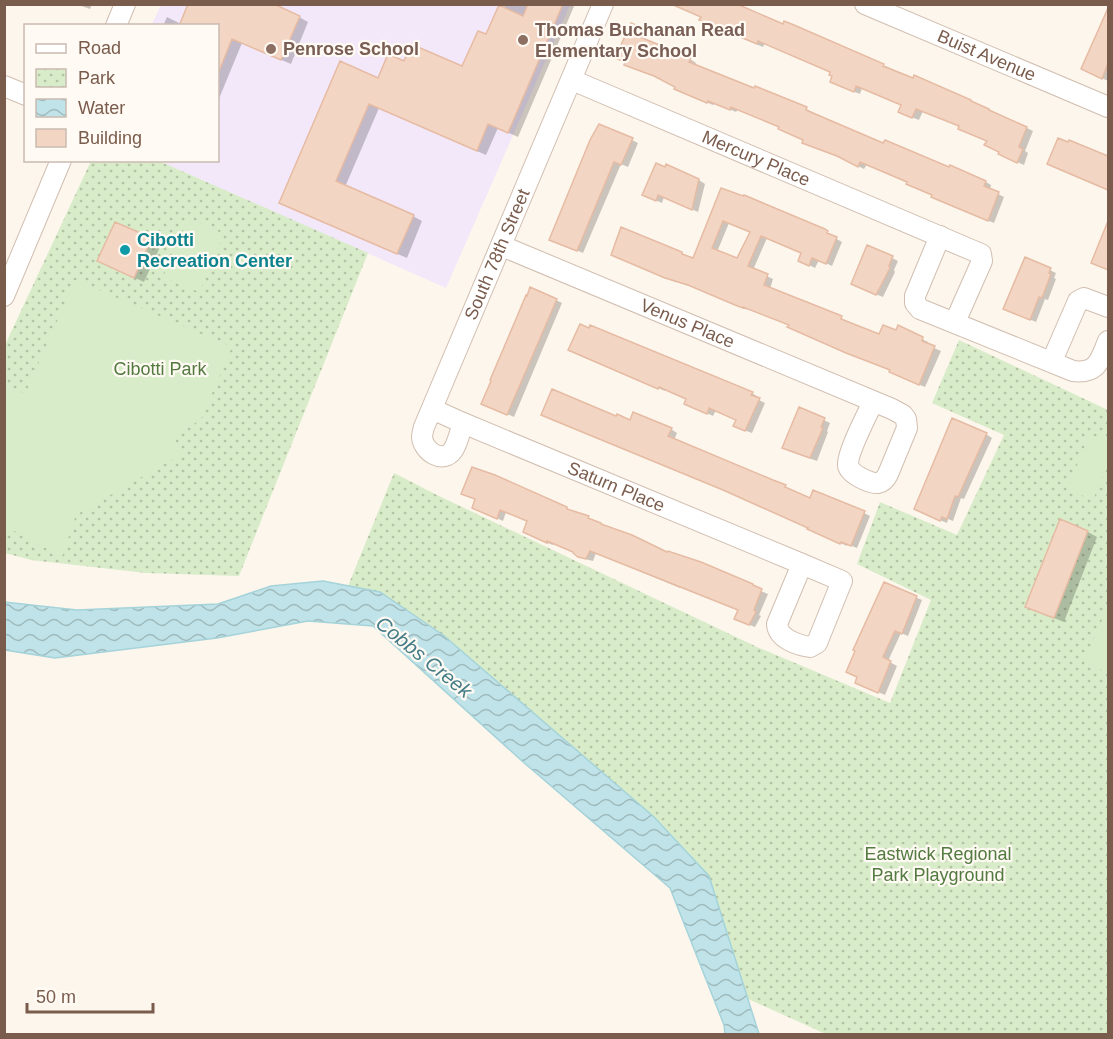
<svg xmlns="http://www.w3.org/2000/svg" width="1113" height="1039" font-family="Helvetica,sans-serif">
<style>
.education{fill:#f3e8fa}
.park{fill:url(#park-dots)}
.pitch{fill:#d8ecc9}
.water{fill:url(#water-waves);stroke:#a5d3da;stroke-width:1.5}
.shadow{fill:#0003;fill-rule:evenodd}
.building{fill:#f3d5c3;stroke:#e6bba3;stroke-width:1.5;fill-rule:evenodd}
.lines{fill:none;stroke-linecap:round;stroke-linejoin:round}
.minor-casing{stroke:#d1beb0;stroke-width:22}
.minor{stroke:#fff;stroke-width:20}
.education-dot{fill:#8d6e63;stroke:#fffaf3;stroke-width:2}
.culture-dot{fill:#0f9aa8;stroke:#fffaf3;stroke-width:2}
.labels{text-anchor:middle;stroke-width:4.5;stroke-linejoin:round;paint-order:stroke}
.education-label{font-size:18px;font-weight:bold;fill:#785e54;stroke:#fffaf3;text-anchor:start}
.street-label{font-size:18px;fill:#7a5c4d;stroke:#fffaf3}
.culture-label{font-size:18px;font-weight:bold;fill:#0d838f;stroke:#fffaf3;text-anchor:start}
.park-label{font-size:18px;fill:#537a41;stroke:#fffaf3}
.water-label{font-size:20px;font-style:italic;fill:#437c86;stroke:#fffaf3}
</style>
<defs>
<pattern id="park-dots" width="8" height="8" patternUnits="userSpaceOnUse" patternTransform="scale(1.5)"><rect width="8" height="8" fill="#d8ecc9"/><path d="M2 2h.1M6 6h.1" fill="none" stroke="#b4c2a5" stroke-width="1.8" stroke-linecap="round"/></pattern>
<pattern id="water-waves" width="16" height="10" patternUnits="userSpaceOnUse" patternTransform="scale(1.5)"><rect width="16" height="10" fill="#bfe3e8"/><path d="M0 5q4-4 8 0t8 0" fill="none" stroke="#a0bbbe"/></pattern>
</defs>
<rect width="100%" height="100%" fill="#fdf6ec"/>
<path class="education" d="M161 5H570L446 288 159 161 218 160V26H151Z"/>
<path class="park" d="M91 161H159L368 253 239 576 146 573 31 560 5 553V345Z
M959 340 1108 410V1034H826L737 994 689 858 348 586 394 473 439 496 757 647 890 703 931 600 857 564 880 502 957 535 1004 435 932 403Z"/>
<path class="pitch" d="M188 218 224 234 199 292 163 277Z
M75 280 232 347 201 419 174 438 183 453 76 515 62 557 5 526V396L9 386 25 394Z
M1090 434 1108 442V463L1093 500 1067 489Z
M1108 606V673L1084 662Z"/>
<path class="water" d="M323 581 380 592 443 635 654 817 709 876 759 1034H725L724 1025 670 888 522 761 373 626 308 621 217 638 55 658 5 650V602L77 610 218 604 271 586Z"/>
<path class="shadow" d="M76 4H92L90 9Z
M506 4H575L518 137 498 128 486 155 379 108 345 187 413 216 422 221 407 258 290 208 281 203 379 80 404 63 463 68 487 36Z
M671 4H733L883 65 1027 128 1033 131 1025 151 1028 153 1024 165 1006 157 988 141 961 127 923 111 919 120 906 115 903 105 862 88 860 94 838 85 832 72 765 43 763 47 707 23 702 17Z
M167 17 181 24 299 17 308 22 291 64 242 43 218 101V26H163Z
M632 25 649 33 645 41 690 59 696 63 695 65 806 109 812 112 811 114 884 145 986 182 991 185 990 190 1004 197 994 223 939 200 933 195 909 182 867 164 864 169 844 159 809 146 804 143 805 140 781 127 738 109 736 112 715 103 713 105 682 92 676 87 661 79 632 68Z
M1100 30 1108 33V81L1089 72Z
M632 140 638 143 628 167 621 164 583 253 551 239Z
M699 180 705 184 698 212 664 197 662 203 644 195Z
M722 190 824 230 833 236V237L842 242 832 266 819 260 815 268 805 263 802 253 767 238 753 270 773 279 770 289 841 318 847 321 846 322 880 336 922 339 928 342 927 345 941 351 925 387 896 375 891 370 790 325 750 309 749 310 742 308 696 288 673 281 618 257 681 253 694 259ZM729 223 751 232 738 260 717 252Z
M116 224 161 245 144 282 109 266Z
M892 258 898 261 894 270 895 272 883 297 858 287Z
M1026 259 1056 273 1054 278 1056 279 1048 300 1045 299 1036 322 1011 311Z
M556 300 562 303 514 417 489 406Z
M576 353 752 393 758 397 757 399 765 403 752 433 741 429 738 420 716 410 713 416 692 406 688 399 666 389 665 391Z
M800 409 830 423 827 431 828 432 817 461 789 451Z
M617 418 671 429 677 433 674 440 773 481 811 500 814 492 864 513 870 516 857 548 847 544V546L815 532 809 528 764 508Z
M986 434 992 438 964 499 961 498 953 521 948 519 947 523 921 512Z
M567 509 668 554 768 594 759 615 761 616 755 627 742 622 740 610 681 586 680 588 596 553 593 561 585 559 575 553V552L554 543 553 545 542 541 528 522 506 512 503 521 480 510Z
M1061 521 1088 532 1097 537 1064 622 1036 611 1027 606Z
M885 584 922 600 908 636 901 633 888 661 897 666 885 695 862 685Z"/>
<path class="building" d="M188 4H274L300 16 281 60 232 39 218 74V26H179Z
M528 4H563L508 133 488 124 477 151 369 104 336 181 414 215 397 254 279 203 340 61 378 78 388 54 404 61 411 44 462 66 478 31 486 34 499 5 523 16Z
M671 4H737L783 24 784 21 794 25 884 64 883 66 913 78 914 75 971 100V101L989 109V110L1027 127 1019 147 1023 149 1017 163 998 154 999 152 984 145 987 141 958 129 959 126 916 109 912 118 898 112 901 105 856 86 854 92 830 82 832 76 829 75 830 72 758 41 757 44 714 26 699 20 701 17Z
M1108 8V63L1102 79 1081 69Z
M631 23 643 28 640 37 691 58 689 62 754 88 755 86 807 107 806 110 883 143 885 140 949 167 950 165 986 181 984 186 999 192 988 221 931 197 932 195 906 184 907 182 860 162 858 167 837 156 802 143 803 140 778 129 779 127 731 107 730 110 708 101 707 103 674 89 675 87 654 76 624 65 625 62 615 58Z
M599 124 633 138 621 165 614 162 577 251 549 240 590 140Z
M1058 138 1068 142 1069 140 1108 156V190L1047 164Z
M656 163 665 167 666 164 699 179 692 210 658 195 656 201 642 195Z
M721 188 743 196 744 195 813 224 825 229 828 231 827 233 837 237 826 264 812 258 809 266 798 261 801 253 761 236 748 266 768 274 764 285 842 316 841 319 879 334 883 325 896 330 898 325 923 337 922 341 935 346 919 385 889 372 890 370 846 353 787 327 789 325 743 307V308L735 305 688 285 665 278 611 255 621 227 682 252V254L693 258ZM723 221 750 232 737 258 712 248Z
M1108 221V270L1091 263Z
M115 222 152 238 134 278 97 261Z
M867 245 893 256 889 266 890 268 876 295 851 284Z
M1025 257 1051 268 1049 273 1051 274 1042 298 1039 297 1030 320 1003 309Z
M530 287 557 299 507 415 481 404 491 381 490 380 516 319 526 295 527 296Z
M580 324 589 328 590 325 753 392 751 395 760 398 745 431 733 426 736 420 709 408 707 414 684 404 686 399 659 387 658 389 568 350Z
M552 389 616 416 617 414 630 420 633 412 672 428 668 436 773 480 786 485 785 487 810 498 813 490 865 511 851 546 841 542 840 544 807 529 808 528 723 490 541 415Z
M799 407 825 418 821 427 823 428 810 458 782 448Z
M952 418 987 433 958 497 955 496 947 519 942 517 940 521 914 509Z
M472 467 495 475 567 507V509L589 516 588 518 601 523V524L632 535 667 552 668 551 701 562 753 584V585L762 589 754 610 756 612 749 625 734 619 738 610 590 551 586 559 578 557 573 553V552L547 541V543L523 532 527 521 500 510 497 519 472 508 475 499 461 494Z
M1060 519 1088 531 1054 618 1025 607Z
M884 582 917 596 902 634 895 631 883 657 891 661 878 693 855 683 857 677 846 672 855 651 853 650Z"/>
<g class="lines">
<defs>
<g id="minor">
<path id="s1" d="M865 4 1108 107"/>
<path d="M116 26 125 4"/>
<path id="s2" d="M572 80 981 254 982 261 955 322"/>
<path d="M4 86 26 95"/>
<path d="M940 236 915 296V303L920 309 1073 371C1098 374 1100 360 1108 341"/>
<path id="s3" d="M502 246 892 409 903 415 906 419 907 428 888 474C886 478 883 482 878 483 870 484 847 473 848 464 848 451 867 415 873 402"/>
<path d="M4 296 61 160"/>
<path d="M1052 361 1078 301 1084 298 1108 307"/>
<path id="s4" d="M432 409 463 423 802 564 842 581 817 643 810 647C798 645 778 639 777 624L802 564"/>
<path id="s5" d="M463 423C460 431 458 443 453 450 443 465 423 451 422 437 422 434 423 431 424 427L603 4"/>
</g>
</defs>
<use href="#minor" class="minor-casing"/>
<use href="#minor" class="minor"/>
</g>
<g class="education-dot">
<circle cx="523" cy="40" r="6"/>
<circle cx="271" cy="49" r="6"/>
</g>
<circle class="culture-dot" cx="125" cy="250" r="6"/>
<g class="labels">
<g class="education-label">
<text x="535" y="36">Thomas Buchanan Read<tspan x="535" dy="21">Elementary School</tspan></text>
<text x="283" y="55">Penrose School</text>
</g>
<g class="street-label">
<text dy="6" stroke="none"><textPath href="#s1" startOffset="132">Buist Avenue</textPath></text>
<text dy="6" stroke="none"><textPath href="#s2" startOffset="200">Mercury Place</textPath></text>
<text dy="6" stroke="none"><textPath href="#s5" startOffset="270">South 78th Street</textPath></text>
<text dy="6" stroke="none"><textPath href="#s3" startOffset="201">Venus Place</textPath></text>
<text dy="6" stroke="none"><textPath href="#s4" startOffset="200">Saturn Place</textPath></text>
</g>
<g class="culture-label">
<text x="137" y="246">Cibotti<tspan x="137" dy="21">Recreation Center</tspan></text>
</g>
<g class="park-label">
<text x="160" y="375">Cibotti Park</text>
<text x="938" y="860">Eastwick Regional<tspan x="938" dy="21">Park Playground</tspan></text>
</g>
<g class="water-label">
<text transform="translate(424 657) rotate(39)" y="7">Cobbs Creek</text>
</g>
</g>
<rect width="1113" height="1039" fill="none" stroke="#7a5c4d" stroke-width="12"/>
<rect x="24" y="24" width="195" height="138" fill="#fffaf3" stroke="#cabbb1" stroke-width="1.5"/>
<rect x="36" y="44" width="30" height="9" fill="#ffffff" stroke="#cabbb1" stroke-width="1.5"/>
<text x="78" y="54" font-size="18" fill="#7a5c4d">Road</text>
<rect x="36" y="69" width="30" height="18" fill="url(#park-dots)" stroke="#cabbb1" stroke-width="1.5"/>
<text x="78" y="84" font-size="18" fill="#7a5c4d">Park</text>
<rect x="36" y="99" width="30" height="18" fill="url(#water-waves)" stroke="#cabbb1" stroke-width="1.5"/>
<text x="78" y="114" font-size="18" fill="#7a5c4d">Water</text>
<rect x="36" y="129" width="30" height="18" fill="#f3d5c3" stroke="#cabbb1" stroke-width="1.5"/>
<text x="78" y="144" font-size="18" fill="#7a5c4d">Building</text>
<path d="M27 1003v9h126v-9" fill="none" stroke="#7a5c4d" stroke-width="3"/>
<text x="36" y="1003" font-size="18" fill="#7a5c4d" stroke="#fffaf3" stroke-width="4.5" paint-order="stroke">50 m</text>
</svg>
